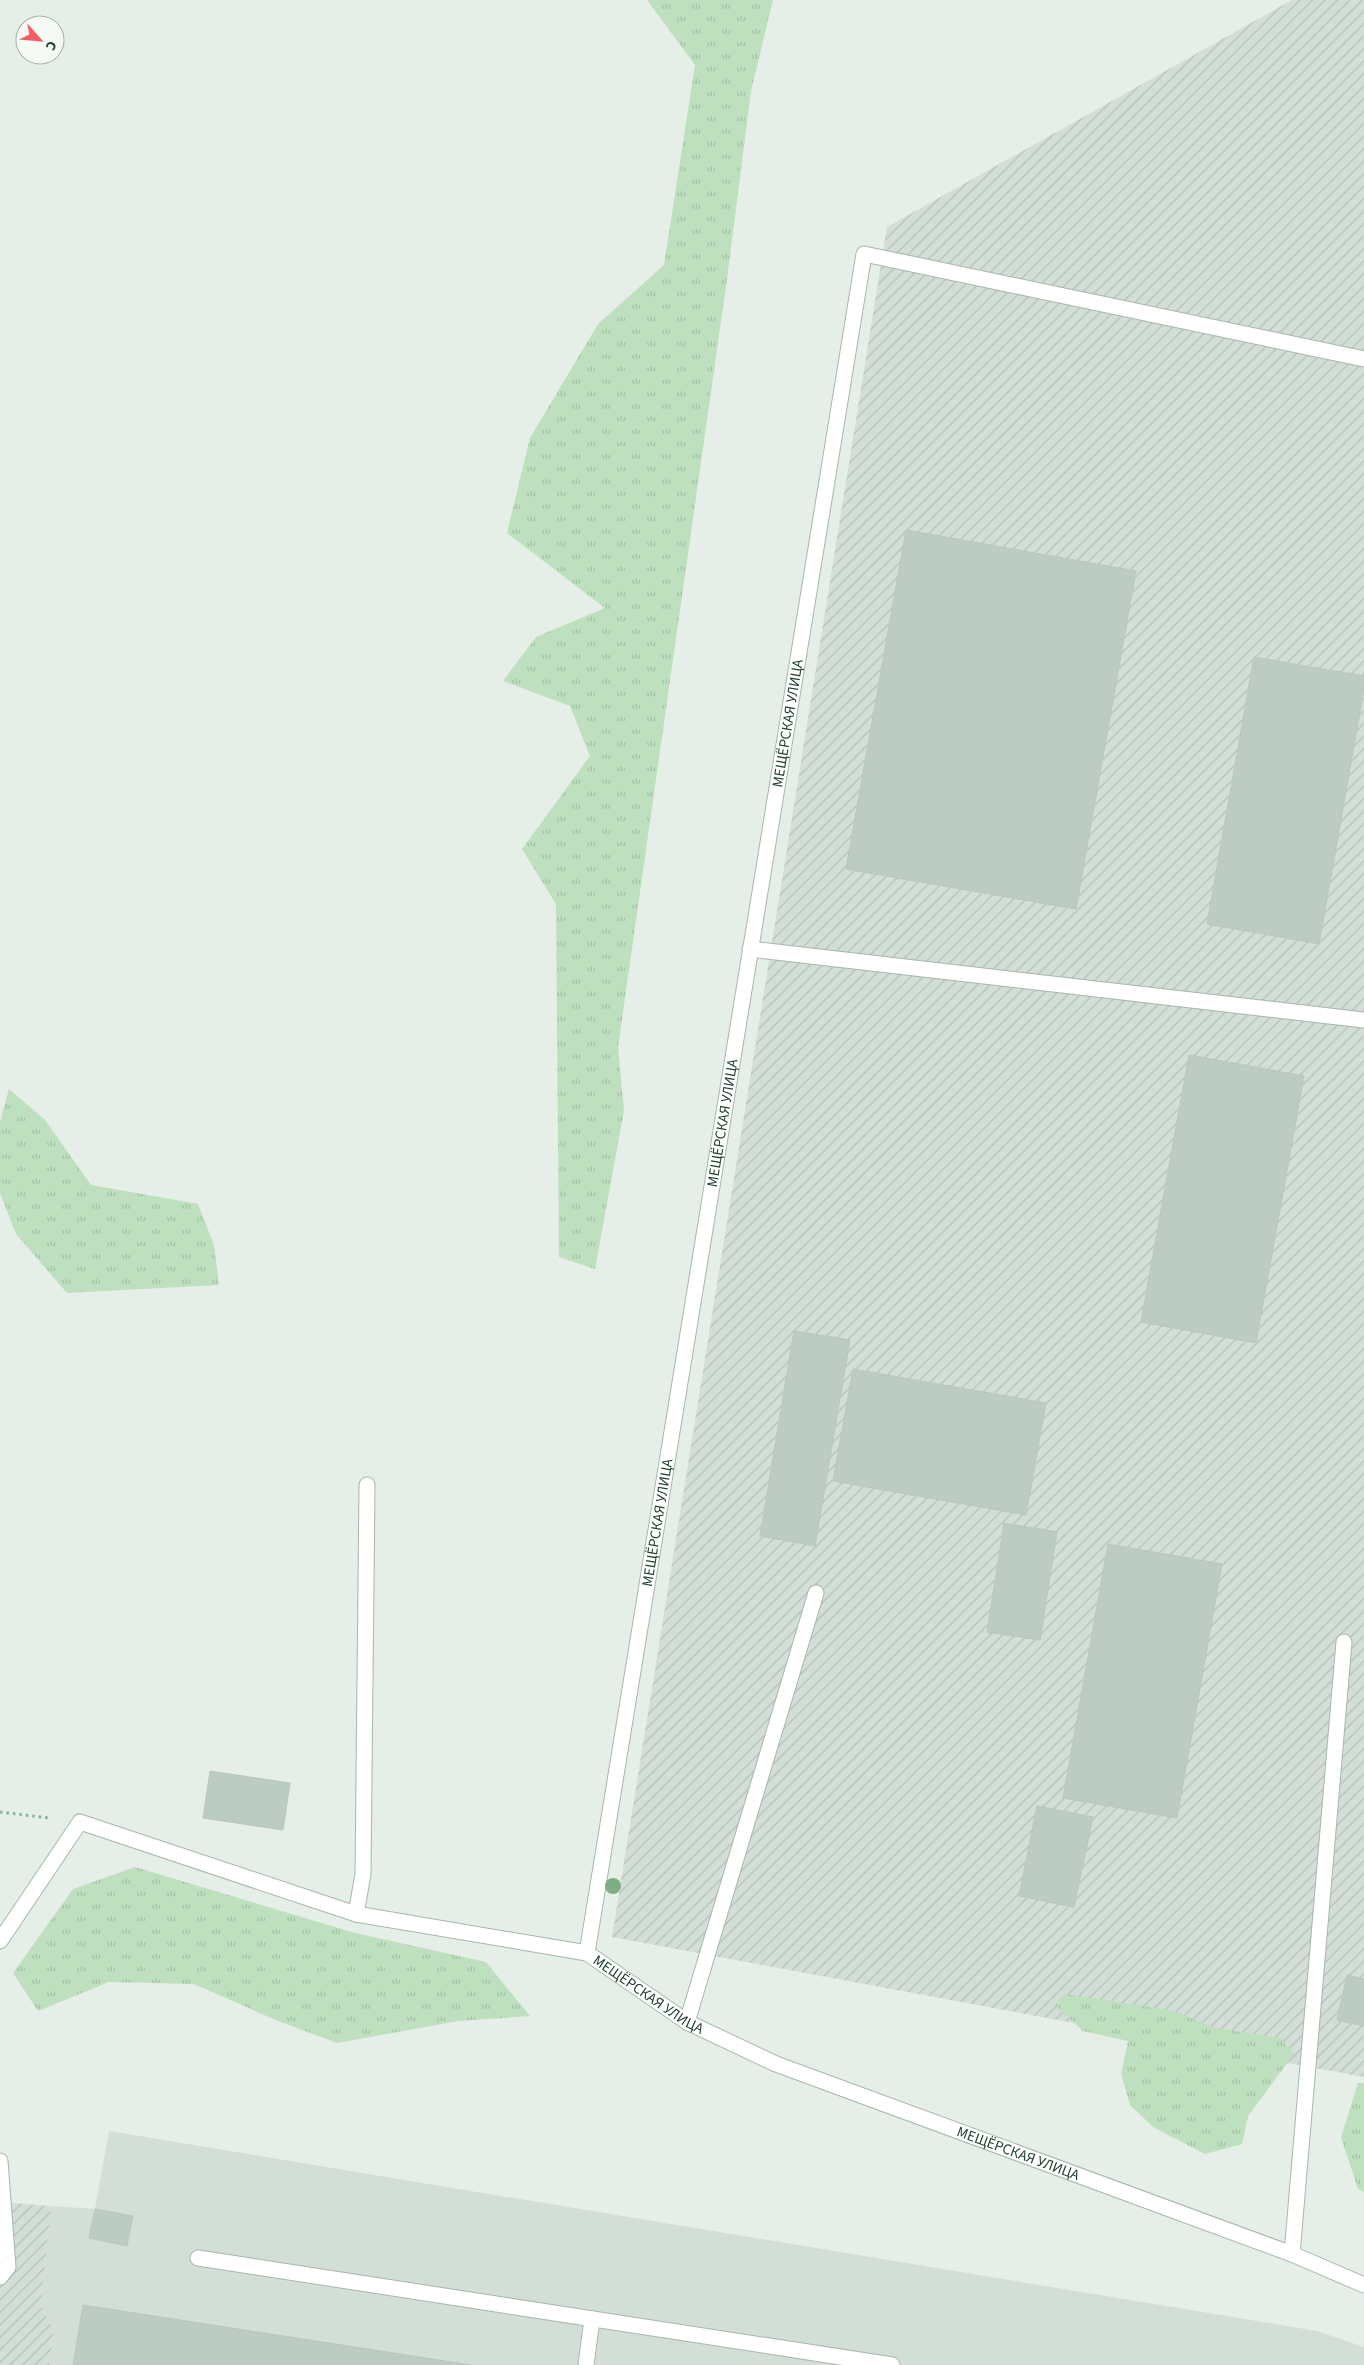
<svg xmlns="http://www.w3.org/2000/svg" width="1364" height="2365" font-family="'Source Sans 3',sans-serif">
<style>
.built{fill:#d3ded6}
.industrial{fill:url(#industrial-furrows)}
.grass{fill:url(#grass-tufts)}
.building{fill:#bdccc2;stroke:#b7c8bc}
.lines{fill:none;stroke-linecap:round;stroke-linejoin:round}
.minor-casing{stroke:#a7b7ad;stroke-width:17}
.path{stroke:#85b397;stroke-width:3;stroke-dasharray:2.5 4;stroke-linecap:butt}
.minor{stroke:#fff;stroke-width:15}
.tree{fill:#7fae85}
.labels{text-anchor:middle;stroke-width:4;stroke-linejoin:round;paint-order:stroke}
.street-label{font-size:15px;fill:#234131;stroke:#f6faf7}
</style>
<defs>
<pattern id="industrial-furrows" width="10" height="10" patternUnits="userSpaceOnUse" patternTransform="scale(1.25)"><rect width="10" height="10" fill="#d3ded6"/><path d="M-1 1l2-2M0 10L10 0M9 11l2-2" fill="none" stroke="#b5c0b8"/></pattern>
<pattern id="grass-tufts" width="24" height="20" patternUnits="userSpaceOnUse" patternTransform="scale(1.25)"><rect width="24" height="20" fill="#bee0be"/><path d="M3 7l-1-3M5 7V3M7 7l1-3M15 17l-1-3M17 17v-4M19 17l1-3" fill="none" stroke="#a3c1a4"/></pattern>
</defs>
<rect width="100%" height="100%" fill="#e5eee7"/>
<path class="built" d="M109 2131 1317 2331 1364 2347V2365H49L54 2331 41 2306 51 2206 95 2209Z"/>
<path class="industrial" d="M1292 0H1364V2077L612 1937 887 227Z
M0 2202 51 2206 41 2306 54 2331 49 2365H0Z"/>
<path class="grass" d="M647 0H773L751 91 727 279 618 1047 624 1110 595 1269 559 1257 556 904 522 849 590 756 570 706 503 681 536 637 605 608 507 533 530 438 598 324 664 265 695 65Z
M9 1089 45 1120 91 1185 198 1204 214 1245 219 1285 67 1293 16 1234 0 1193V1122Z
M135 1867 355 1933 486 1962 530 2016 458 2021 337 2043 278 2021 194 1984 109 1982 38 2011 13 1973 73 1889Z
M1065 1994 1175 2011 1211 2027 1280 2038 1294 2054 1248 2116 1242 2144 1205 2154 1153 2127 1130 2105 1121 2074 1128 2041 1083 2031 1055 2005Z
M1358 2083H1364V2192L1358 2189 1341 2137Z"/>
<path class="building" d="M906 530 1136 571 1076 909 846 869Z
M1254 657 1364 676V689L1319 944 1207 924Z
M1189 1055 1304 1076 1256 1343 1141 1322Z
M794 1331 850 1340 815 1546 760 1536Z
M853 1369 1046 1403 1026 1515 833 1481Z
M1004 1523 1057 1532 1040 1640 987 1632Z
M1108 1544 1222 1564 1177 1818 1063 1798Z
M210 1771 290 1783 283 1830 203 1818Z
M1037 1806 1093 1817 1074 1907 1019 1896Z
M1347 1975 1364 1979V2026L1337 2020Z
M95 2209 133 2216 127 2246 89 2238Z
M83 2305 471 2365H73Z"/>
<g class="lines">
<defs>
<g id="minor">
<path d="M750 949 1364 1020"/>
<path id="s1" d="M367 1485 363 1874 356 1914 587 1953 687 2022 776 2064 1292 2254 1364 2285"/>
<path d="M0 1941 80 1822 356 1914"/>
<path id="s2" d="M587 1953 864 254 1364 359"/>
<path d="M687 2022 816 1593"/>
<path d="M0 2161 8 2267 0 2277"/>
<path d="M1292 2254 1344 1642"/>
<path d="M198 2258 892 2365"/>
<path d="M586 2365 592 2319"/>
</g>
</defs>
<use href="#minor" class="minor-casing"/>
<path class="path" d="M0 1812 50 1818"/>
<use href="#minor" class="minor"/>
</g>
<circle class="tree" cx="613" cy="1886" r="8"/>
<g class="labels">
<g class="street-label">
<text dy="5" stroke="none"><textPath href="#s2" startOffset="1246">МЕЩЁРСКАЯ УЛИЦА</textPath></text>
<text dy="5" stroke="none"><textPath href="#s2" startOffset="841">МЕЩЁРСКАЯ УЛИЦА</textPath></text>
<text dy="5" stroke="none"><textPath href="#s2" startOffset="436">МЕЩЁРСКАЯ УЛИЦА</textPath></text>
<text dy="5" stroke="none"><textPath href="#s1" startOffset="738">МЕЩЁРСКАЯ УЛИЦА</textPath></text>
<text dy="5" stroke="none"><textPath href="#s1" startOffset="1142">МЕЩЁРСКАЯ УЛИЦА</textPath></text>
</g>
</g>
<g transform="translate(40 40) rotate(117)"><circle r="24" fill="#f6faf7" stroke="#a2b0a8"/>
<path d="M0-4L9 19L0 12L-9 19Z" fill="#f55c62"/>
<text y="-8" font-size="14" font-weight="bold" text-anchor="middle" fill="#234131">С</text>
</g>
</svg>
